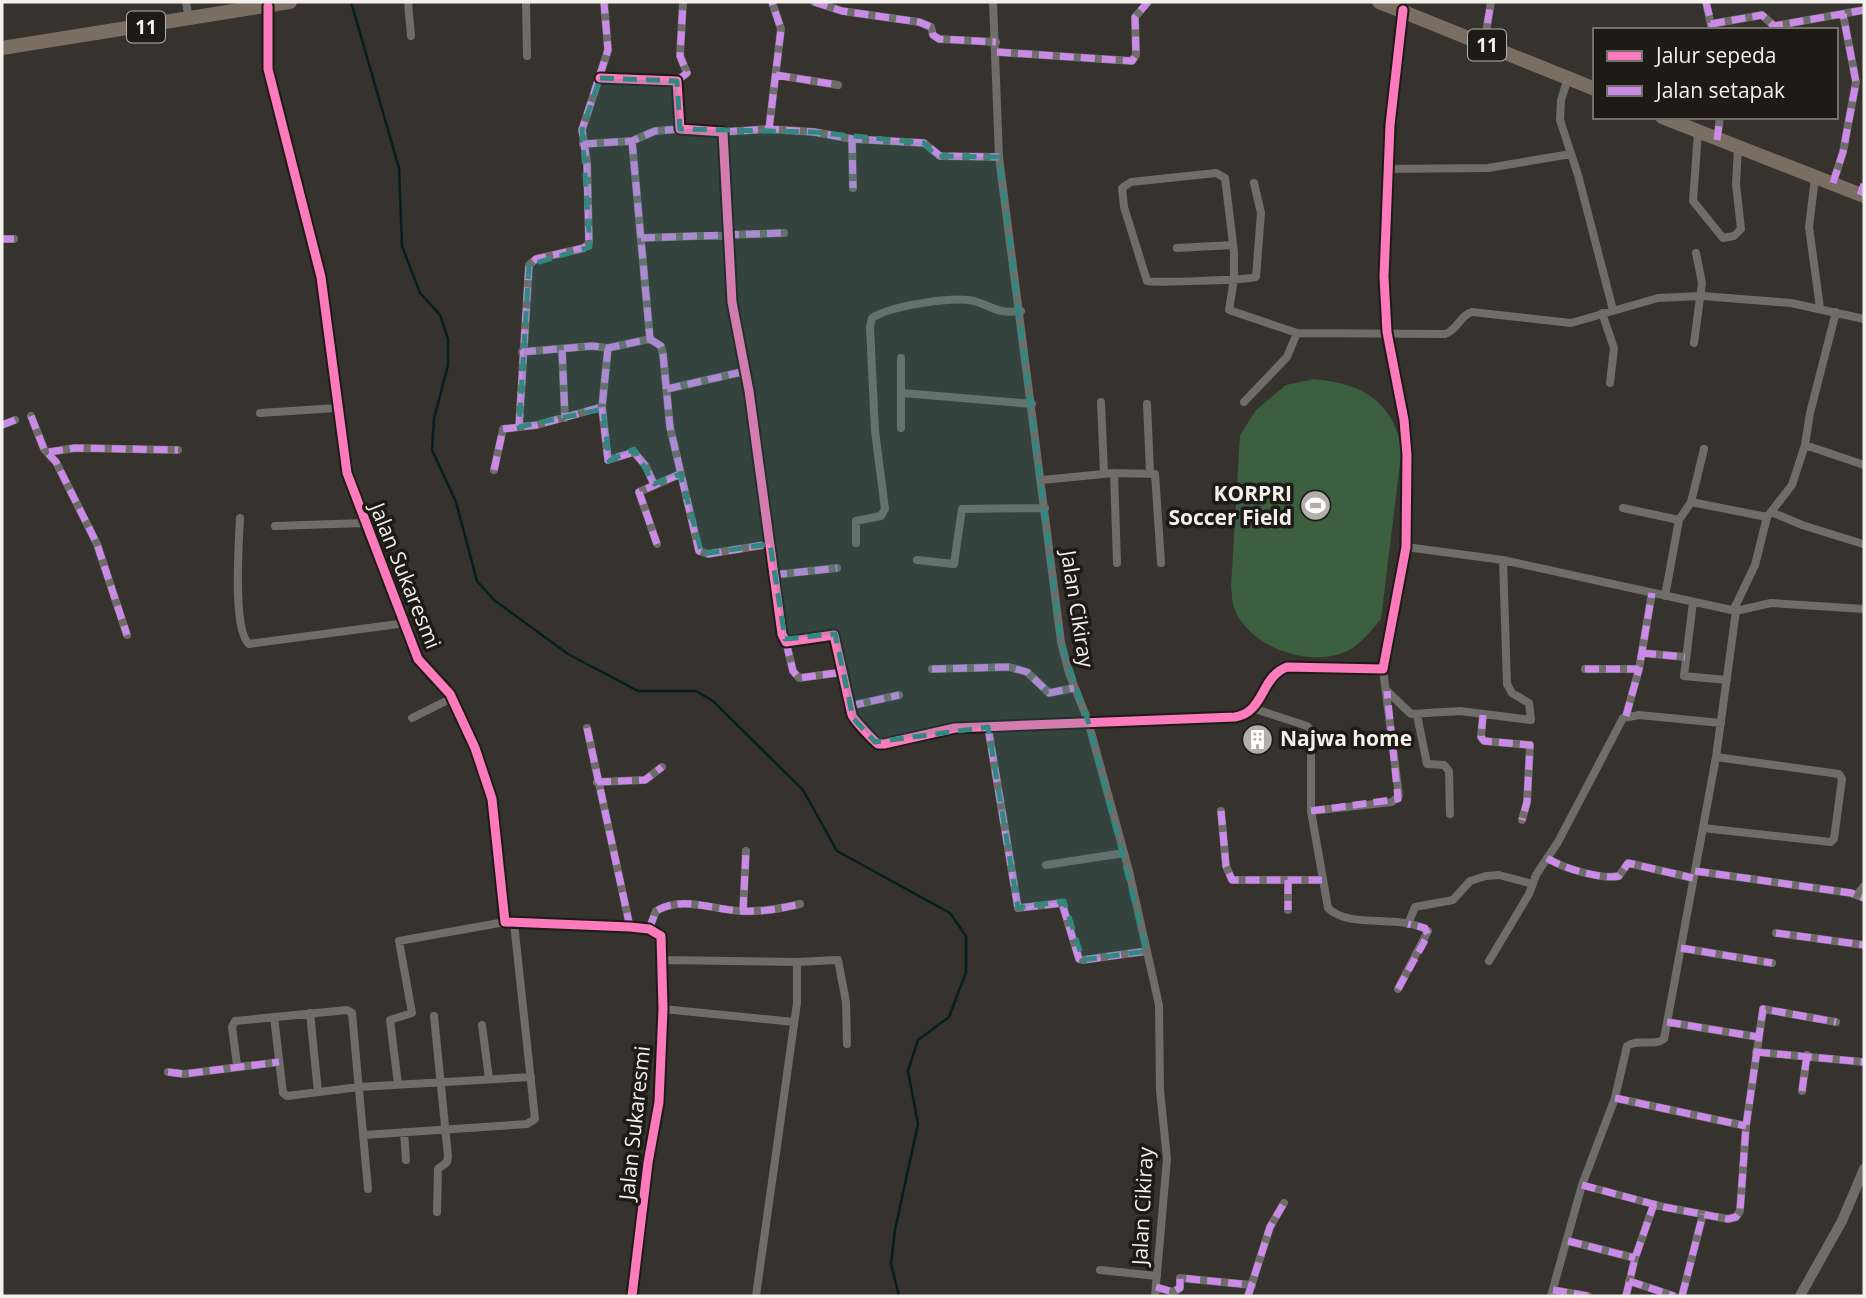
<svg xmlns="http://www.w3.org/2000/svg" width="1866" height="1298" font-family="'Open Sans',sans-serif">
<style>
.pitch{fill:#3c5f40}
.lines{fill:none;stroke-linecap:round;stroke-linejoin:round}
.stream{stroke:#051f21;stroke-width:2.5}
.street{stroke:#6f6d6a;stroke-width:8}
.secondary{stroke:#6f6d6a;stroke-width:10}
.highway{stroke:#7a6e62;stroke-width:14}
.quiet{stroke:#ca8be6;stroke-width:7;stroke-dasharray:14 7;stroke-linecap:butt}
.cycleway-casing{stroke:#1e1b17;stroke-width:13}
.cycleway{stroke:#fd7abc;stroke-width:9}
.marked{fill:#318881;fill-opacity:0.2;stroke:#318881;stroke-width:5;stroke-dasharray:14 9;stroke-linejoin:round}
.labels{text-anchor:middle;stroke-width:7;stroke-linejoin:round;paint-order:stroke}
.shield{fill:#1e1b17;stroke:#b4b0ab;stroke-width:2}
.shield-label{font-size:19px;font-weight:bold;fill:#f4f0eb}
.poi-label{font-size:21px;font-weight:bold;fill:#f4f0eb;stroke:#1e1b17;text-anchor:end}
.street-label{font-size:21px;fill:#f4f0eb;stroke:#1e1b17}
</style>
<rect width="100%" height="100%" fill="#36322e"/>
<path class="pitch" d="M1314 379C1362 384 1390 399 1402 447L1381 619C1371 630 1360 646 1345 652 1308 668 1249 647 1234 608 1232 602 1232 593 1231 587L1240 435 1256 410 1286 385Z"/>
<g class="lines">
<path class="stream" d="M351 2 399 168 402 246 420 293 440 315 448 339V365L434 419 432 450 456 502 477 581 494 600 568 654 638 691H696L713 701 803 790 837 851 950 913 966 936V972L949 1017 918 1040 908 1071 918 1124 895 1230 891 1264 899 1296"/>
<path class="street" d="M186 2 189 20
M408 2 411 36
M526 2 527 56
M814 2 842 11 919 22 931 27 933 35 939 39 996 42
M993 2 999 157 1061 642 1069 673 1088 721 1129 871 1159 1005 1160 1090 1167 1159 1155 1296
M1706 2 1712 30
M268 6V69L321 277 347 473 418 659 450 694 475 748 492 799 505 922 630 927 649 929 661 936 663 1009 659 1102 648 1163 632 1296
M1711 24 1762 15 1774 26 1864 10
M1484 44 1491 2
M997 52 1132 61 1136 55 1135 17 1148 2
M776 75 838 85
M600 78 677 81 680 129 723 132 732 302 749 391 782 634 786 642 834 635 852 715C853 719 873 740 878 744H884L955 728 1235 717C1265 712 1260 677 1287 667L1383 669 1406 547 1407 455 1404 420 1387 332 1384 277 1390 125 1403 10
M1568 78 1561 100 1560 120 1578 175 1613 310
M677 81 687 73 680 56 683 2
M769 129 781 29 772 2
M723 132 769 129 814 132 852 139 924 143 940 156 999 157
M1698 132 1693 201 1723 238 1734 236 1741 229 1736 184 1738 148
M852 139 853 188
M1717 140 1720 117
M583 144 632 141 655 131 680 129
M1388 169 1488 168 1571 154
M1815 178 1809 227 1820 308
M1254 183 1261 213 1256 277C1247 280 1153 283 1147 281L1124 207 1122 188 1131 182 1216 173 1225 178 1234 252V279L1229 310 1297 333 1445 334C1458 330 1460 315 1472 312L1571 323 1658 298 1702 296 1791 303 1864 319
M1833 183 1843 152 1856 82 1843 14
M641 238 784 233
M2 239H14
M1177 248 1233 245
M1602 313 1614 348 1610 383
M650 339 661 346 663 354 670 427 699 551 708 554 770 544
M1694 343 1702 283 1696 253
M562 350 565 418
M522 352 592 346 608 348 650 339 632 141
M901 358V428
M667 389 746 371
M903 393 1032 404
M1101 402 1104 473
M1244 402 1287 357 1297 333
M1147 404 1150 472
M602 407 608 460 634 452 645 465 654 484
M260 413 336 408
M31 416 44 449 56 462 97 544 127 635
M2 425 15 420
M519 427 529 265 536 259 584 248 589 243 587 162 582 130 608 50 604 2
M1805 445 1864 465
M49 452 75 448 178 450
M494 470 503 429 537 425 602 407 608 348
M1114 473 1117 563
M1042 480 1114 473 1155 474 1161 563
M1691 502 1767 517
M1623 508 1679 520
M1771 512 1802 525 1863 544
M240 518C239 542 232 629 249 644L406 623
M275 526 364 523
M856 543V521L881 516 885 509 875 431 870 327 872 318C890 306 953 296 974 301 995 307 995 314 1021 311
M657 544 639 492 680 474
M1406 547 1503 560 1736 611 1771 603 1864 609
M917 560 954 564 962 509 1045 508
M773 575 837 568
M1665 596 1679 520 1691 502 1704 449
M1693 602 1684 676 1727 680
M1733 611 1755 565 1767 517 1792 485 1805 445 1810 413 1836 312
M786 642 793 671 799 678 844 672
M1642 653 1685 657
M932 669 1009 667 1027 672 1049 693 1074 688
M1585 669H1639L1652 593
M1387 691 1411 714 1460 711 1531 720 1529 703 1512 693 1507 684 1503 560
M850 706 899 695
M1255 709 1307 726 1311 730V811L1328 908C1350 930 1402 913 1428 931L1398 989
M1417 715 1427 764 1444 765 1449 771 1450 814
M1483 715 1481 737 1484 741 1530 745 1527 802 1522 820
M1626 716 1639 669
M412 718 452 698
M988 727 1018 908 1062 903 1079 959 1083 960 1147 951
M587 728 630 927
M597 782 645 780 662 767
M1221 811 1226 866 1232 880H1322
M1311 811 1392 802 1399 796 1383 669
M1703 828 1831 842 1834 839 1842 779 1839 774 1716 757
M1547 858C1562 868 1602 880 1619 876L1628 863 1693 878
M1046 865 1124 853
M1695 871 1851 893 1864 898
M1288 880V910
M1857 895 1864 886
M743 911 746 851
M1408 924 1415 907 1453 900 1470 881 1486 876 1499 875 1533 884
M649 929 656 911C683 895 713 910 741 911 761 912 780 909 800 904
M1776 933 1864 945
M1681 948 1772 963
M662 960 797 962V1003L756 1296
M1489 961 1529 894 1536 875 1558 842 1623 718 1639 715 1721 723
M797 962 838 960 846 1002 847 1044
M663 1009 794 1022
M310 1013 318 1092
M434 1016 448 1156 447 1162 438 1169 437 1212
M274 1017 283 1093 287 1096 359 1087 531 1077
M1667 1022 1758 1037
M482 1025 489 1079
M1756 1052 1864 1062
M237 1065 232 1027 235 1021 347 1010 352 1013 368 1189
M168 1072 184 1074 279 1062
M398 1084 390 1020 412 1013 399 941 505 922
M1802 1091 1807 1055
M1615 1098 1746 1126
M404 1132 406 1160
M364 1135 527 1124 535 1119 514 923
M1582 1185 1664 1207 1728 1219 1736 1217 1740 1211 1746 1126 1763 1009 1836 1022
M1568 1241 1635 1258
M1100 1270 1157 1276
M1629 1281 1674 1296
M1156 1287 1173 1292 1180 1288V1278L1252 1285
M1553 1290 1588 1296
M1248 1296 1270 1227 1284 1203
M1551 1296 1582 1185 1615 1098 1627 1046C1638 1038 1654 1047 1664 1039L1716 757 1736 611
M1626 1296 1635 1258 1654 1204
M1682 1296 1703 1214"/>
<path class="secondary" d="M1800 1296 1842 1221 1864 1169"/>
<path class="highway" d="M1379 2 1595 89
M2 48 290 2
M1662 117 1864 196"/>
<path class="quiet" d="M814 2 842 11 919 22 931 27 933 35 939 39 996 42
M1706 2 1713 30
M1711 24 1762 15 1774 26 1864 10
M1484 44 1491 2
M997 52 1132 61 1136 55 1135 17 1148 2
M776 75 838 85
M677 81 687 73 680 56 683 2
M769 129 781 29 772 2
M723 132 769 129 814 132 852 139 924 143 940 156 999 157
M852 139 853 188
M1717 140 1720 117
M583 144 632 141 655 131 680 129
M1833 183 1843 152 1856 82 1843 14
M1860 195 1864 184
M641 238 784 233
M2 239H14
M650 339 661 346 663 354 670 427 699 551 708 554 770 544
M562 350 565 418
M522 352 592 346 608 348 650 339 632 141
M667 389 746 371
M602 407 608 460 634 452 645 465 654 484
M31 416 44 449 56 462 97 544 127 635
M2 425 15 420
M519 427 529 265 536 259 584 248 589 243 587 162 582 130 608 50 604 2
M49 452 75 448 178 450
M494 470 503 429 537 425 602 407 608 348
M657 544 639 492 680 474
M773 575 837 568
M786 642 793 671 799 678 844 672
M1642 653 1685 657
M932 669 1009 667 1027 672 1049 693 1074 688
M1585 669H1639L1652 593
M850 706 899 695
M1483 715 1481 737 1484 741 1530 745 1527 802 1522 820
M1626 716 1639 669
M988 727 1018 908 1062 903 1079 959 1083 960 1147 951
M587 728 630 927
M597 782 645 780 662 767
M1221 811 1226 866 1232 880H1322
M1311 811 1398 799 1387 691
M1547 858C1562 868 1602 880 1619 876L1628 863 1693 878
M1695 871 1851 893 1864 898
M1288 880V910
M743 911 746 851
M649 929 656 911C683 895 713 910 741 911 761 912 780 909 800 904
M1776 933 1864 945
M1681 948 1772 963
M1398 989 1428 935 1425 928 1408 924
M1667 1022 1758 1037
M1756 1052 1864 1062
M168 1072 184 1074 279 1062
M1802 1091 1807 1055
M1615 1098 1746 1126
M1582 1185 1664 1207 1728 1219 1736 1217 1740 1211 1746 1126 1763 1009 1836 1022
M1568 1241 1635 1258
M1629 1281 1674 1296
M1156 1287 1173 1292 1180 1288V1278L1252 1285
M1553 1290 1588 1296
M1248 1296 1270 1227 1284 1203
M1626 1296 1635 1258 1654 1204
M1682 1296 1703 1214"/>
<defs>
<path id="cycleway" d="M268 6V69L321 277 347 473 418 659 450 694 475 748 492 799 505 922 630 927 649 929 661 936 663 1009 659 1102 648 1163 632 1296
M600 78 677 81 680 129 723 132 732 302 749 391 782 634 786 642 834 635 852 715C853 719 873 740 878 744H884L955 728 1235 717C1265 712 1260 677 1287 667L1383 669 1406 547 1407 455 1404 420 1387 332 1384 277 1390 125 1403 10"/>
</defs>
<use href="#cycleway" class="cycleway-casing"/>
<use href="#cycleway" class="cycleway"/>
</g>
<path class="marked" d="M600 78 677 81 680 129 814 132 924 143 936 156 999 157 1061 642 1088 721 1147 951 1083 960 1064 901 1018 908 988 727 875 742 853 718 835 634 785 639 770 544 702 554 680 474 654 484 634 449 609 461 603 409 519 427 529 265 590 247 582 130Z"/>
<defs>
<symbol id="stadium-disc" viewBox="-11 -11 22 22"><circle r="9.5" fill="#b2aea9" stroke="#1e1b17"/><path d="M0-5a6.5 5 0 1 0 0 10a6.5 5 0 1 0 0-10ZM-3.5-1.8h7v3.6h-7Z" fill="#fff"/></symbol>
<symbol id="building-disc" viewBox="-11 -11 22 22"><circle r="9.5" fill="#b2aea9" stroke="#1e1b17"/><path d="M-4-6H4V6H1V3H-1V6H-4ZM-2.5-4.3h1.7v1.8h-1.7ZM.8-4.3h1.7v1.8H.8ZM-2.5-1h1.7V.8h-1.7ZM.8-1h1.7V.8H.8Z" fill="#fff"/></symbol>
</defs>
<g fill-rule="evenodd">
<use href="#stadium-disc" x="1298" y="488" width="35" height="35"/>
<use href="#building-disc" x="1240" y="722" width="35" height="35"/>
</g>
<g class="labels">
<g class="shield">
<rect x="127" y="11.5" width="38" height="31" rx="5"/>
<rect x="1468" y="29.5" width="38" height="31" rx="5"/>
</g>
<g class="shield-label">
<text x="146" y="34">11</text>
<text x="1487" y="52">11</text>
</g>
<g class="poi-label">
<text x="1292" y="501">KORPRI<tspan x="1292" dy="24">Soccer Field</tspan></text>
<text x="1280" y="746" text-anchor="start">Najwa home</text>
</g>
<g class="street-label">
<text transform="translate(405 576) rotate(68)" y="7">Jalan Sukaresmi</text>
<text transform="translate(1077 609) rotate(81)" y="7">Jalan Cikiray</text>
<text transform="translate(635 1123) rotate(-84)" y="7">Jalan Sukaresmi</text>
<text transform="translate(1143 1206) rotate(-87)" y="7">Jalan Cikiray</text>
</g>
</g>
<rect width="1866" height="1298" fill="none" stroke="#f4f0eb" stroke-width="7"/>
<rect x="1593" y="28" width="245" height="91" fill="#1e1b17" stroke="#74706c" stroke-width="2"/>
<rect x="1607" y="51" width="35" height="10" fill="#fd7abc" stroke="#74706c" stroke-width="2"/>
<text x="1656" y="63" font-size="21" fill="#f4f0eb">Jalur sepeda</text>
<rect x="1607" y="86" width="35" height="10" fill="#ca8be6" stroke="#74706c" stroke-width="2"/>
<text x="1656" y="98" font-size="21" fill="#f4f0eb">Jalan setapak</text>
</svg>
